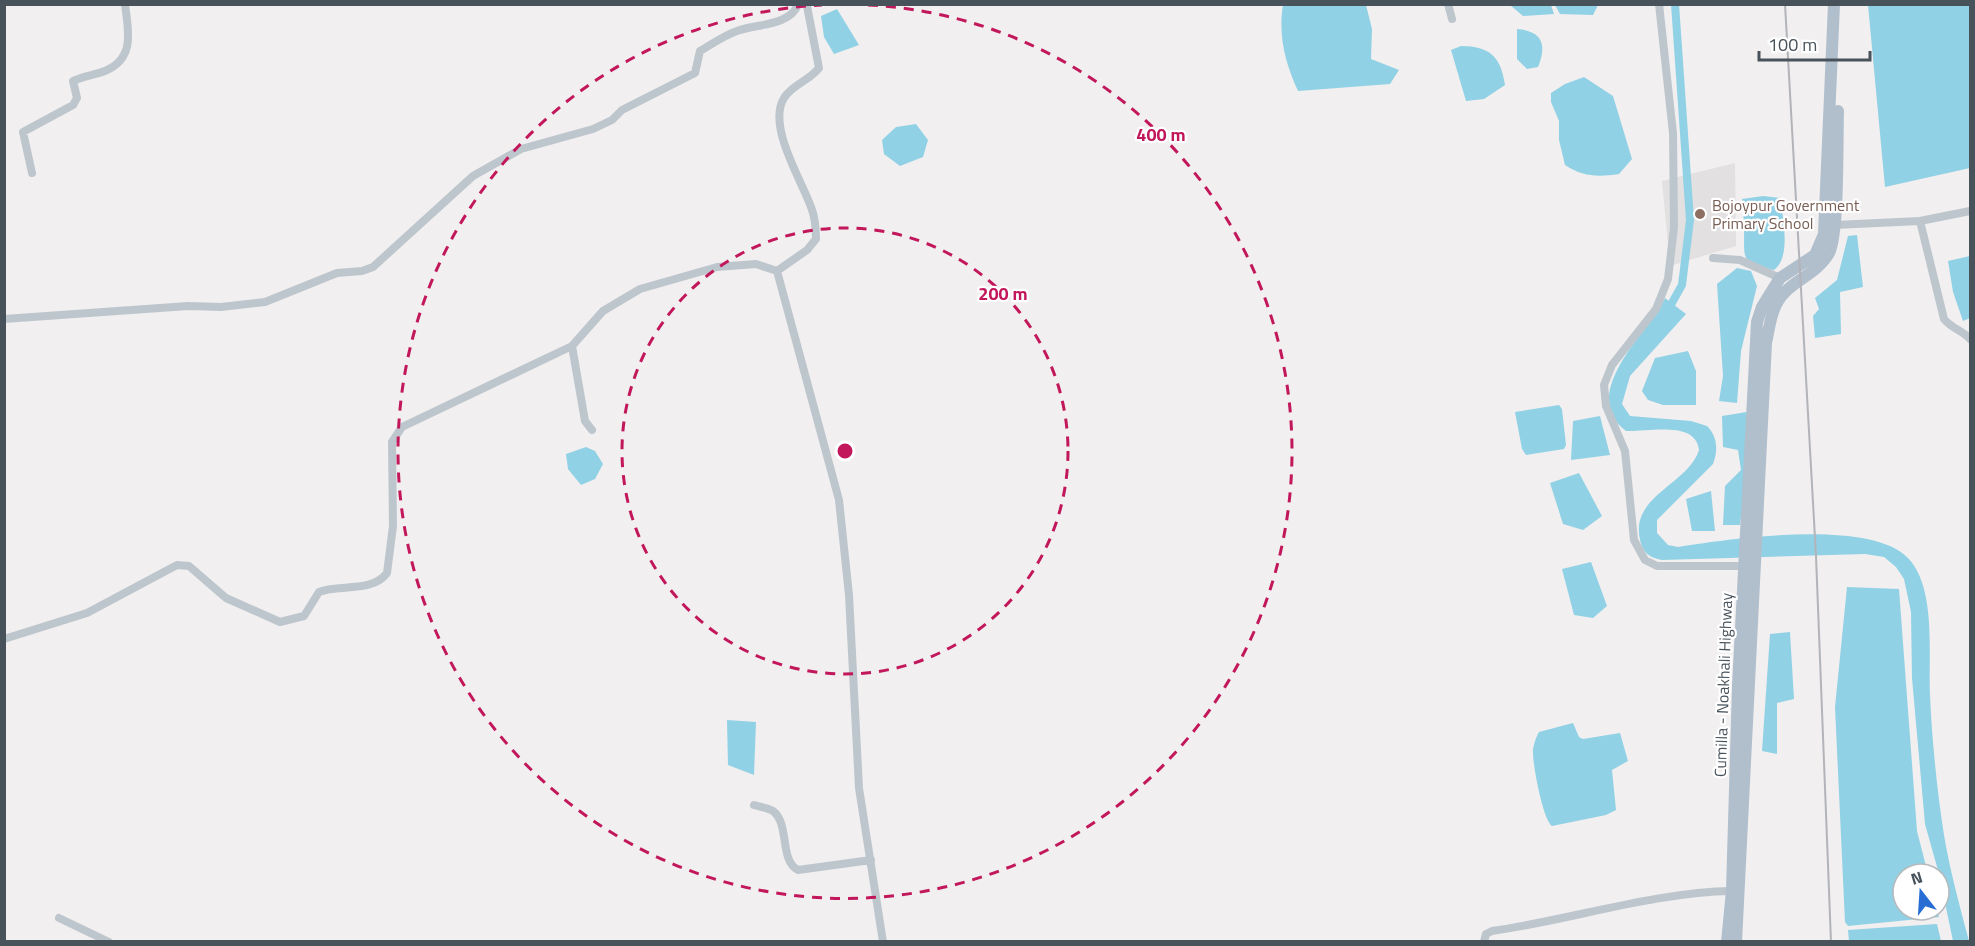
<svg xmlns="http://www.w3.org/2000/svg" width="1975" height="946" font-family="'Titillium Web',sans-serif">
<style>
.education{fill:#e2e0e0}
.water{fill:#91d1e5}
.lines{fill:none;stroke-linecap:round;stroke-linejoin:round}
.canal{stroke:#91d1e5;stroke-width:8}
.minor{stroke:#bec6cd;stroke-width:8}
.primary{stroke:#b1becc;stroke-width:12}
.rail{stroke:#b2b4b9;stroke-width:2}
.ring{fill:none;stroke:#c2185b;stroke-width:3;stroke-dasharray:10 8}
.education-dot{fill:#8d6e63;stroke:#fff;stroke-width:2}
.labels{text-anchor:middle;stroke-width:4.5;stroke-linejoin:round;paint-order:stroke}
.education-label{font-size:16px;fill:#785e54;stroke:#fff;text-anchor:start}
.street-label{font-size:16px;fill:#48525b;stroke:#fff}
.centre{fill:#c2185b;stroke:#fff;stroke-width:3}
.ring-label{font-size:18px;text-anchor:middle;font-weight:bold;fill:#c2185b;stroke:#fff;stroke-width:4.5;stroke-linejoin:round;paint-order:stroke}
</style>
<rect width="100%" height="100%" fill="#f1efef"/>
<path class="education" d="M1735 163 1736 246 1670 266 1662 181Z"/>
<path class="water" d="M1283 5H1366L1372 29 1371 59 1399 70 1390 84 1298 91C1285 63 1278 35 1283 5Z
M1510 5H1551L1554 14 1523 16Z
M1555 5H1598L1593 15 1560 14Z
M1868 5H1970V168L1885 187Z
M837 9 859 45 834 54 824 37 821 16Z
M1517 29C1543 31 1547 45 1538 67L1527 69 1517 59Z
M1461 46C1490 46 1501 57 1505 85L1484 99 1466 101 1451 50Z
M1584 77 1613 96 1632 159 1619 174C1598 177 1583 177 1565 165L1559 140V121L1551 102V93L1565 84Z
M916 124 928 140 923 157 900 166 884 154 882 140 896 127Z
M1763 196 1781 198C1782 219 1792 256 1774 270 1738 263 1745 257 1744 228 1744 218 1743 209 1742 199Z
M1857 235 1863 287 1840 292 1841 334 1815 338 1813 316 1819 309 1815 298 1837 280 1848 236Z
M1970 256V318L1963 321 1953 292 1948 261Z
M1737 268 1751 271 1757 286 1741 351 1737 403 1719 401 1723 376 1717 284Z
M1665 298 1686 314 1630 376 1622 404 1630 416 1691 421 1707 426C1718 437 1718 451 1713 464L1657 520V533L1668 545 1678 547C1729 539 1869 518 1908 558 1937 588 1928 657 1930 695 1932 741 1937 790 1944 835 1950 871 1960 907 1969 941H1953L1939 874 1925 824 1912 678 1911 612 1904 579 1896 567 1884 557 1865 554 1662 560C1650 558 1643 553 1640 540 1630 495 1688 485 1699 450 1696 420 1648 432 1626 431 1577 394 1647 334 1665 298Z
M1688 351 1696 371V405H1663L1648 400 1642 391 1655 358Z
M1559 405 1562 409 1566 445 1564 449 1526 455 1522 449 1515 412Z
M1753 411 1740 525H1723L1725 486 1741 470 1738 450 1723 447 1722 416Z
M1600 416 1610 455 1571 460 1573 421Z
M586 447 595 451 603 464 595 479 581 485 568 469 566 454Z
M1579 473 1602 516 1583 530 1563 524 1550 483Z
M1711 491 1715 531H1692L1686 499Z
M1591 562 1607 606 1593 618 1574 615 1562 569Z
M1847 587 1899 589 1917 831 1928 874H1903V910H1937L1939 917 1848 926 1845 922 1835 707Z
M1790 632 1794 699 1777 703V754L1762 751 1770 634Z
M727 720 756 722 754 775 728 765Z
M1573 723 1579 737 1583 739 1620 733 1628 761 1612 770 1616 810 1606 815 1552 826C1543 820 1533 766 1533 753 1532 748 1537 735 1539 732Z
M1937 924 1941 941H1849L1848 930Z"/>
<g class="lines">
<path class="canal" d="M1668 310 1682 285 1690 220 1675 4"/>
<path class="minor" d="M1448 4 1452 19
M1659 4 1673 133 1674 227 1668 279 1656 309 1612 365 1604 385 1606 406 1625 451 1634 540 1645 560 1657 566H1744
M807 6 819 68C809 81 793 84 784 98 767 126 801 179 811 207 815 217 816 228 816 239L807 250 777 271 839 500 849 595 859 788 883 942
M32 173 23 132 73 105 77 98 73 81C83 76 95 75 105 71 136 58 128 30 125 4
M1920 221 1944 319C1952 329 1962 330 1970 339
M1835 225 1920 221 1970 211
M1713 258 1740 260 1780 278
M4 319 188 306 221 307 265 302 337 273 362 271 373 267 473 176 521 149 593 129 612 120 622 110 695 73 700 51C712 44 723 36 737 31 755 24 791 26 798 4
M572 346 585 421 592 430
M4 639 87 613 177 565 189 566 226 598 280 622 304 616 319 592C339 584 372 593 387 573L393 526 392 442 402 427 572 346 603 311 640 289 717 267 756 264 777 271
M754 805C760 807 768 808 773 811 790 824 779 860 798 870L871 860
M59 918 109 942
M1484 942 1486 934 1492 931C1570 920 1655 892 1732 891"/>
<path class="primary" d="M1727 942 1732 891 1738 686 1757 322 1762 307 1780 278 1815 255 1824 234 1834 4
M1736 942 1766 343C1770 325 1771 306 1785 292 1799 278 1818 272 1829 253 1839 235 1837 138 1838 111"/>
<path class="rail" d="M1785 4 1816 556 1831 942"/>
</g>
<g class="ring">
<circle cx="845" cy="451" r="223"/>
<path d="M868 5A447 447 0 1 1 822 5"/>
</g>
<circle class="education-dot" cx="1700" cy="214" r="6"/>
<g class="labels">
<g class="education-label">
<text x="1712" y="211">Bojoypur Government<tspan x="1712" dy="18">Primary School</tspan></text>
</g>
<g class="street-label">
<text transform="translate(1723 685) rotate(-88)" y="6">Cumilla - Noakhali Highway</text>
</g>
</g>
<circle cx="845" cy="451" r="9" class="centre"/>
<g class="ring-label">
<text x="1161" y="141">400 m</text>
<text x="1003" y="300">200 m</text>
</g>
<rect width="1975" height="946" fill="none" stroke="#48525b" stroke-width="12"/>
<g transform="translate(1921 892) rotate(343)"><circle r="28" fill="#ffffff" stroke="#b6babd" stroke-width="1.5"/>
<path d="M0-4.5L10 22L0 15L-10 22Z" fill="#276dd4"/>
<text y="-9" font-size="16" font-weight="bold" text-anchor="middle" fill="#48525b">N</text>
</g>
<path d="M1759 51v9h111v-9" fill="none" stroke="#48525b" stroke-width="3"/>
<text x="1768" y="51" font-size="18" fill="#48525b" stroke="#ffffff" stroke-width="4.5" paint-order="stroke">100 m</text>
</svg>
